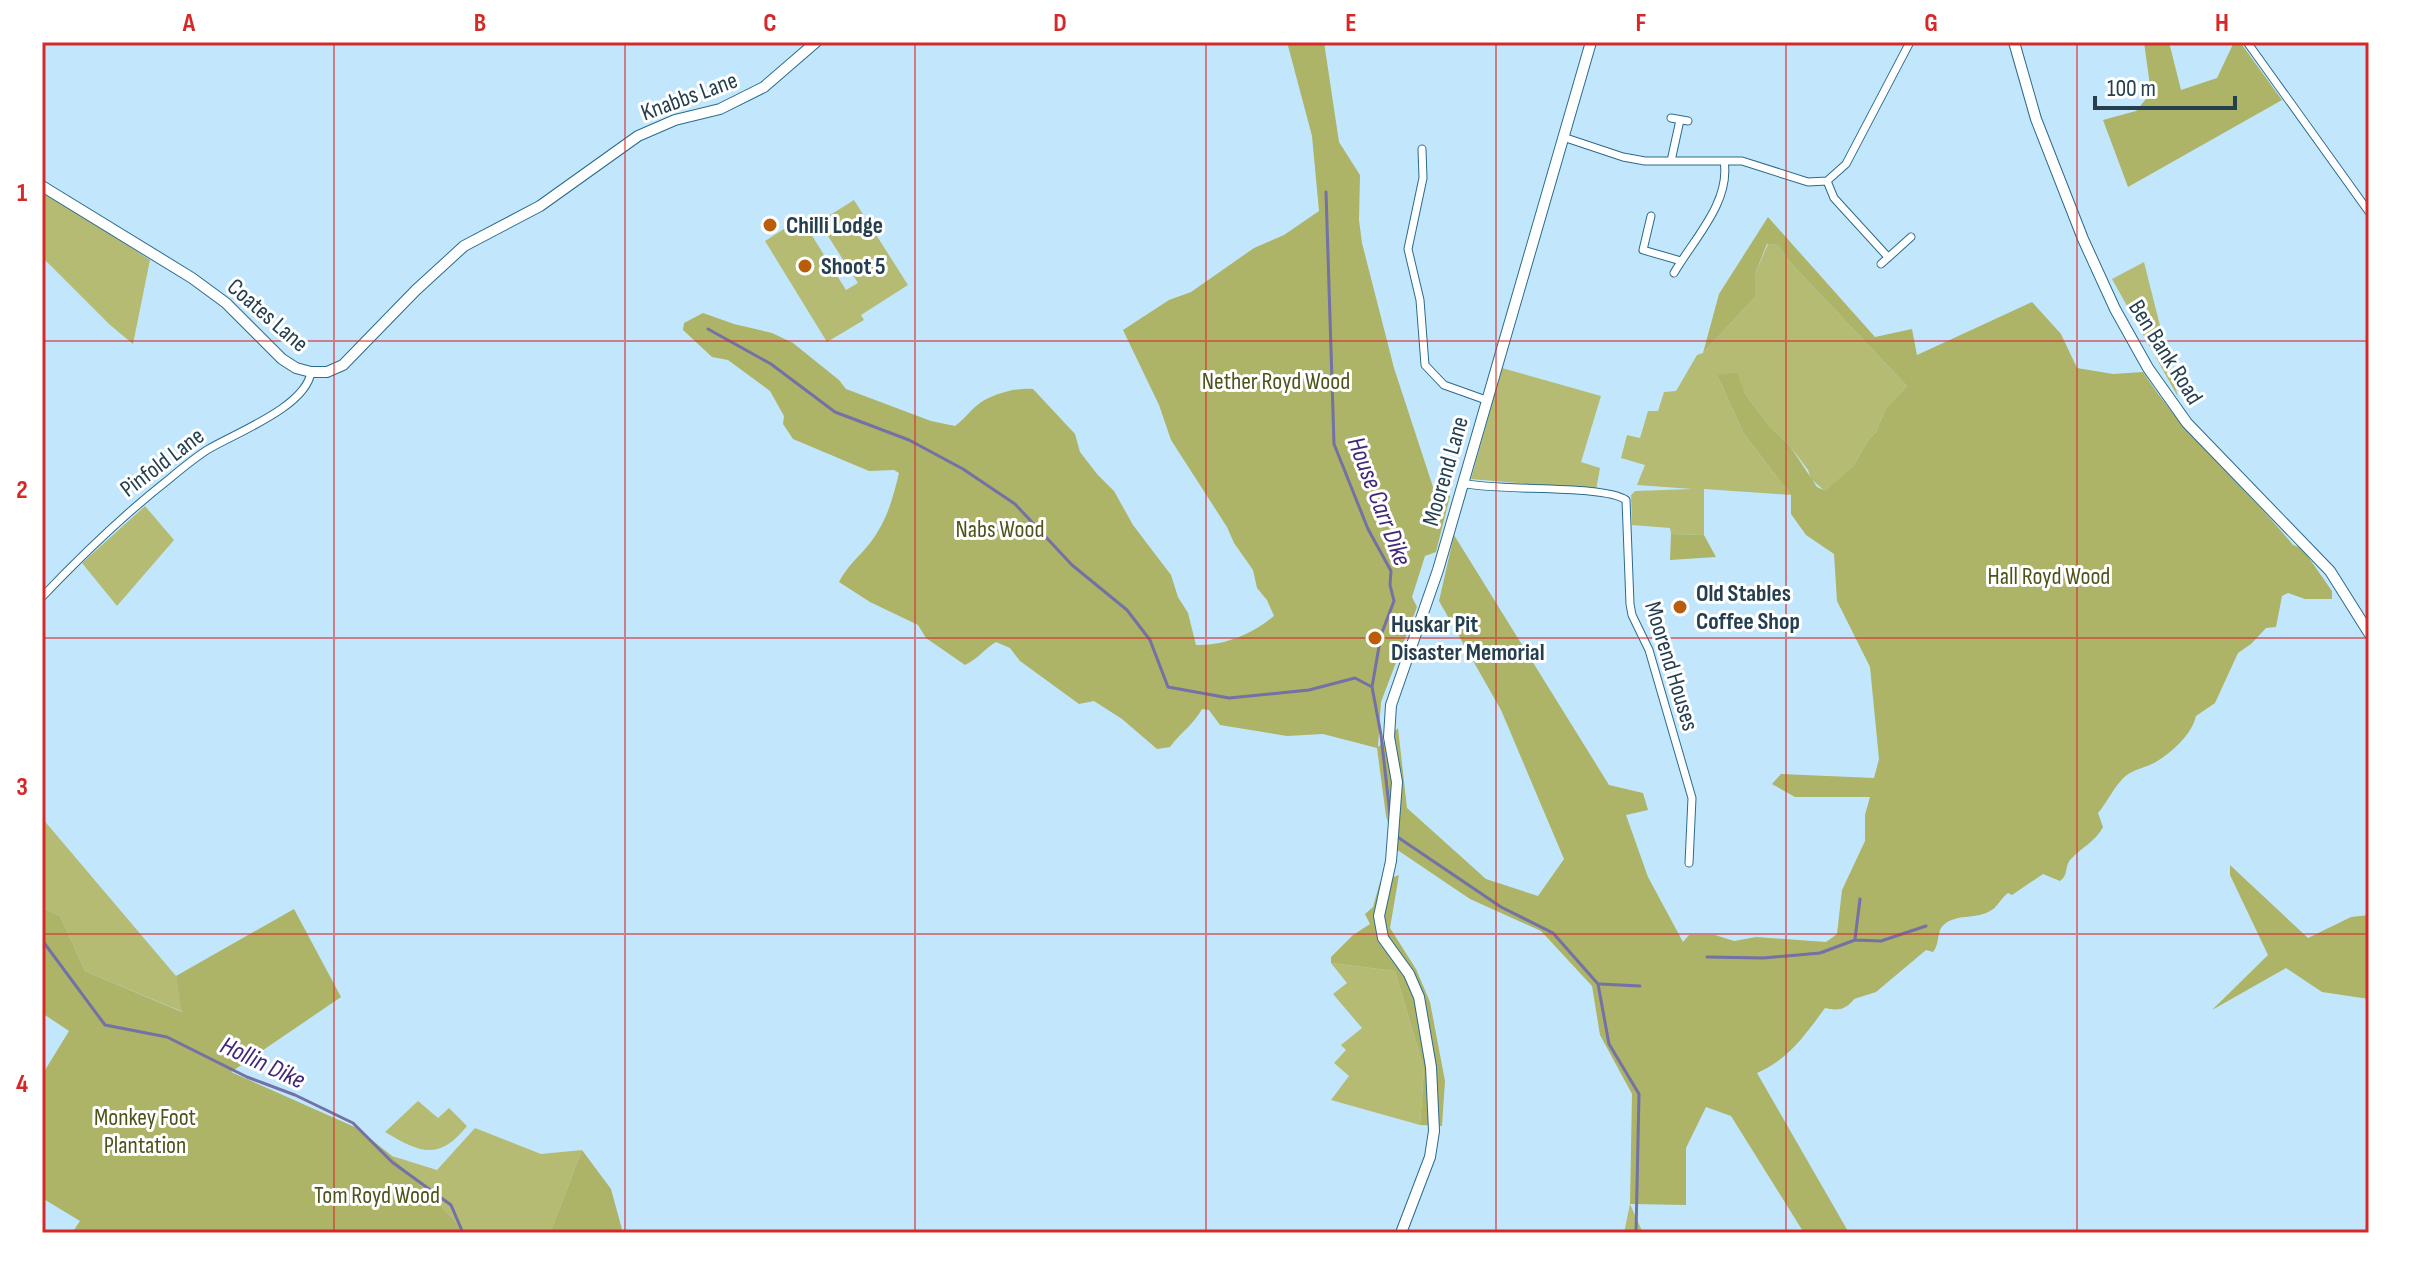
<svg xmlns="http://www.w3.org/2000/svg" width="2411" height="1275" font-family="'Sofia Sans Condensed',sans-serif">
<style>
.green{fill:#b5bb72}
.forest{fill:#adb367}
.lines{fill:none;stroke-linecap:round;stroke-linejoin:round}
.stream{stroke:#7371a5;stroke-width:3}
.street-casing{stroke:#2b6b8b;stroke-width:9}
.secondary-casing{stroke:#2b6b8b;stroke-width:12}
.street{stroke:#fff;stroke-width:7}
.secondary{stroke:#fff;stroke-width:10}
.grid{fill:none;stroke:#d62828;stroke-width:2;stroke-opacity:0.55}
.poi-dot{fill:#ba5d0b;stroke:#fff;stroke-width:3}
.labels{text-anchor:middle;stroke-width:6;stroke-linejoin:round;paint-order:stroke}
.street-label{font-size:24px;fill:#253f4e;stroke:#fff}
.poi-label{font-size:24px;font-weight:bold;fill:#253f4e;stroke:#fff;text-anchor:start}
.park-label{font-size:24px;fill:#4f531b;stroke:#fff}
.water-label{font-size:26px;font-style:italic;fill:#412878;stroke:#fff}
.neatline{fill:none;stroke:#d62828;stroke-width:3}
.grid-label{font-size:26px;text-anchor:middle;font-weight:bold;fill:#d62828}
</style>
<rect width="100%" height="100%" fill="#c2e7fd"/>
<path class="green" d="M42 190 150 260 133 344 109 324 42 257Z
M854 200 908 285 861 315 864 320 827 342 765 241 801 218 846 290 858 283 819 222Z
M1768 244 1778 245 1788 260 1907 386 1886 408 1876 432 1867 442 1854 465 1826 492 1811 479 1808 470 1790 446 1769 426 1744 392 1717 375 1744 434 1791 495 1704 489V535L1671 534 1670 528 1632 525 1631 495 1635 491 1692 489 1637 485 1645 465 1621 458 1627 435 1640 438 1648 411H1658L1664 392 1676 391 1697 355 1703 353 1755 297V274Z
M2144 262 2178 397 2112 279Z
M1502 368 1601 396 1581 462 1600 468 1596 490 1471 479Z
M145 506 174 540 117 606 82 563Z
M42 818 176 976 183 1012 85 971 60 916 42 908Z
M1331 963 1395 971 1424 1069 1420 1125 1331 1100 1349 1076 1334 1063 1346 1050 1341 1045 1362 1028 1333 994 1347 983Z
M418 1101 438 1118 449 1108 467 1126C439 1161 420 1153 385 1132Z
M475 1128 541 1154 582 1150 550 1233H467L392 1156 437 1170Z
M1630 1204 1643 1233H1624Z"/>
<path class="forest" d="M1287 42H1324L1339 142 1360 175 1359 220 1362 243 1394 368 1434 490 1450 496 1436 552 1425 556 1412 597 1417 607 1381 702 1378 747 1398 728 1407 808 1486 879 1538 896 1564 859 1501 710 1439 601 1454 535 1609 785 1643 793 1648 810 1626 815 1648 877 1683 942 1689 935H1715L1734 941 1756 937 1826 942 1837 934 1842 890 1865 841V815L1870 797H1795L1772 784 1781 774 1874 778 1879 759 1870 667 1837 601 1834 554 1806 535 1791 514V495L1744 434 1717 375 1737 373 1744 392 1769 426 1790 446 1817 487 1826 491 1854 465 1867 442 1876 432 1886 408 1907 386 1788 260 1778 245 1767 244 1755 274V297L1703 353 1719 294 1768 217 1875 337 1912 329 1917 355 2032 302 2061 334 2077 368 2113 374 2143 372C2185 437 2245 486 2293 545L2302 548 2332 591V599H2305L2288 593 2282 596 2276 627 2266 628 2251 644 2238 653 2215 703 2196 716C2192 735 2170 754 2154 763 2146 767 2137 769 2130 773 2117 780 2108 802 2098 813L2103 827C2095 842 2082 847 2071 859 2064 866 2069 875 2060 881L2043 874 2012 895 2008 893C2001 898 1997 908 1990 911 1977 919 1959 914 1946 923 1935 930 1941 943 1933 952L1926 950 1876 992 1854 999C1846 1010 1837 1011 1825 1008 1805 1035 1789 1059 1757 1073L1849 1233H1804L1731 1116 1706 1107 1686 1148V1205L1630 1204 1632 1094 1600 1035 1592 986 1541 931 1470 899 1396 849 1386 816 1377 748 1323 734 1287 736 1220 725 1209 710 1202 709C1194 724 1180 733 1170 747L1157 749 1122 719 1094 701 1079 704 1020 661 1010 648 996 642C984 649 978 659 965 665L926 638 918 625 870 602 839 582C847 566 859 557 870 543 887 521 893 498 899 473L894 470 869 471 793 439 783 424 784 416 770 391 728 360 712 357 683 330 684 323 703 313 734 324 772 333 793 343 839 380 846 389 931 421 955 426C965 419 971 409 980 403 993 394 1018 387 1033 389L1075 434 1080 452 1097 474 1114 491 1133 525 1171 575 1178 597 1188 613 1196 645C1225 646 1252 634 1274 616L1267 600 1257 588 1253 570 1234 543 1227 527 1171 440 1159 405 1123 330 1169 300 1191 292 1254 248 1284 235 1319 211 1312 136Z
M2144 42H2169L2181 90 2217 78 2234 42H2240L2282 100 2128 187 2103 120 2136 111 2151 93Z
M1671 534 1704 535 1716 557 1670 560Z
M2230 865 2308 938 2351 917 2369 915V999L2322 992 2286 968 2212 1010 2268 955 2230 875Z
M1399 875 1390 928 1416 969 1430 1002 1445 1081 1442 1126 1420 1125 1424 1069 1395 971 1331 963V957L1353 935 1370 924 1365 914 1373 907 1380 882Z
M42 908 60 916 85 971 182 1012 176 976 294 909 341 997 231 1072 357 1128 392 1156 467 1233H72L80 1221 42 1198V1075L69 1031 42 1013Z
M582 1150 611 1189 623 1233H550Z"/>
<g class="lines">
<path class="stream" d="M1326 192 1334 444 1368 529 1391 571 1390 585 1394 601 1381 635 1372 687 1381 735 1390 815
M708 329 771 364 835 412 909 440 963 469 1015 504 1072 565 1127 610 1150 640 1168 687 1229 698 1309 690 1355 678 1372 687
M1396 836 1501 907 1553 933 1598 984 1609 1044 1639 1094 1636 1233
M1855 939 1860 899
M42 940 105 1025 167 1037 247 1077 295 1095 353 1123 392 1162 451 1205 463 1233
M1707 957 1763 958 1820 953 1855 940 1881 941 1926 926
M1600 984 1640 986"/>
<defs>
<path id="street" d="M2247 42 2369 212
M1671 118 1688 121
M1563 137 1623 157 1645 161H1742L1808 182 1827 181 1846 164 1910 42
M1422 149 1423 178 1408 249 1420 300 1425 365 1444 385 1486 400
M1671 161 1680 120
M1827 181 1834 198 1888 257
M1651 216 1643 250 1681 261
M1881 264 1911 237
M1674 273C1693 240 1731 202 1724 161
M1462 483C1498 492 1603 484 1626 500L1630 604 1632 615 1649 650 1692 798 1689 863
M42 597C82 555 122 516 168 480 180 470 193 459 207 450 235 433 306 407 311 372"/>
<path id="secondary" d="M2014 42 2036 119 2083 239 2115 309 2148 368 2187 423 2330 571 2369 633
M42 186 192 278 226 303 282 359 296 368 311 372H327L343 365 416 290 464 246 540 206 638 136 675 120 720 109 764 87 816 42
M1401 1233 1430 1157 1434 1131 1431 1067 1419 997 1409 974 1383 938 1379 916 1391 861 1397 782 1389 737 1391 705 1438 570 1591 42"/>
</defs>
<use href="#street" class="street-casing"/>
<use href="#secondary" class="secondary-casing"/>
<use href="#street" class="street"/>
<use href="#secondary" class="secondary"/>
</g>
<path class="grid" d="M334 42V1233M625 42V1233M915 42V1233M1206 42V1233M1496 42V1233M1786 42V1233M2077 42V1233M42 341H2369M42 638H2369M42 934H2369"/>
<g class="poi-dot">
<circle cx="770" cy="225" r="8"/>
<circle cx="805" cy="266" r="8"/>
<circle cx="1680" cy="607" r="8"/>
<circle cx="1375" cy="638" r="8"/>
</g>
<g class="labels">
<g class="street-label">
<text transform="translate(689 96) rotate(-20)" y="8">Knabbs Lane</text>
<text transform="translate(268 315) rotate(41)" y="8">Coates Lane</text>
<text transform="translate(2166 352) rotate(58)" y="8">Ben Bank Road</text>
<text transform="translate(162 462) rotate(-37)" y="8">Pinfold Lane</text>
<text transform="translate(1445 471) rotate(-74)" y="8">Moorend Lane</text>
<text transform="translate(1672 666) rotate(73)" y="8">Moorend Houses</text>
</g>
<g class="poi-label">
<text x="786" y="233">Chilli Lodge</text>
<text x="821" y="274">Shoot 5</text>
<text x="1696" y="601">Old Stables<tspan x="1696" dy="28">Coffee Shop</tspan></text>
<text x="1391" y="632">Huskar Pit<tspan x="1391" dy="28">Disaster Memorial</tspan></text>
</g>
<g class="park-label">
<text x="1276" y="389">Nether Royd Wood</text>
<text x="1000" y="537">Nabs Wood</text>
<text x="2049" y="584">Hall Royd Wood</text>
<text x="145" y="1125">Monkey Foot<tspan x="145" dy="28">Plantation</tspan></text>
<text x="377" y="1203">Tom Royd Wood</text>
</g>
<g class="water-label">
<text transform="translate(1380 501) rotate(69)" y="9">House Carr Dike</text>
<text transform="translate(263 1062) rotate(25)" y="9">Hollin Dike</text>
</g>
</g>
<rect width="2411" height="1275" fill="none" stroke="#ffffff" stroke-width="88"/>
<path d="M2095 96v12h140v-12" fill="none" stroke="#253f4e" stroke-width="4"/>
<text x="2107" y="96" font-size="24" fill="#253f4e" stroke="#ffffff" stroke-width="6" paint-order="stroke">100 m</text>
<rect x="44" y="44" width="2323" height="1187" class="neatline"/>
<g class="grid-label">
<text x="189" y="31">A</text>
<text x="480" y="31">B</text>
<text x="770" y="31">C</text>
<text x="1060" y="31">D</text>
<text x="1351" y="31">E</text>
<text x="1641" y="31">F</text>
<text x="1931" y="31">G</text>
<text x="2222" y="31">H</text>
<text x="22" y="201">1</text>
<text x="22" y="498">2</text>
<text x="22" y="795">3</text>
<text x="22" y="1092">4</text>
</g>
</svg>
